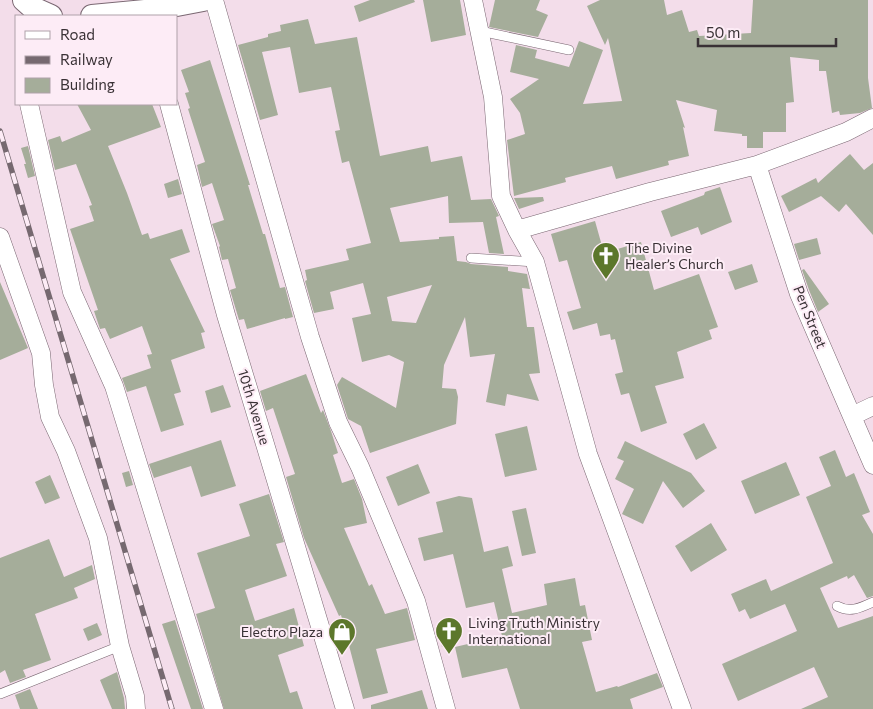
<svg xmlns="http://www.w3.org/2000/svg" width="873" height="709" font-family="Commissioner,sans-serif">
<style>
.building{fill:#a5ad9a;fill-rule:evenodd}
.lines{fill:none;stroke-linecap:round;stroke-linejoin:round}
.service-casing{stroke:#7a6772;stroke-width:10}
.minor-casing{stroke:#7a6772;stroke-width:19}
.tertiary-casing{stroke:#7a6772;stroke-width:24}
.service{stroke:#fff;stroke-width:9}
.minor{stroke:#fff;stroke-width:18}
.tertiary{stroke:#fff;stroke-width:22}
.rail-casing{stroke:#766970;stroke-width:5.5}
.rail{stroke:#fdecf6;stroke-width:4;stroke-dasharray:11;stroke-linecap:butt}
.labels{text-anchor:middle;stroke-width:4;stroke-linejoin:round;paint-order:stroke}
.poi-label{font-size:14px;fill:#393135;stroke:#fdecf6;text-anchor:start}
.street-label{font-size:14px;fill:#393135;stroke:#fdecf6}
</style>
<rect width="100%" height="100%" fill="#f3ddea"/>
<path class="building" d="M370 0H414L415 2 359 22 354 6Z
M423 0H460L466 35 431 42Z
M495 0H540L536 10 548 15 538 37 489 27Z
M600 0H664L667 15 682 10 689 32 697 30 699 36 751 33 753 0H868V78L872 108 860 113 840 115 839 111 832 113 826 71H819V60L790 57 794 102 786 103V132H763V148H747V136H742V134L714 131 717 110 676 100 685 128 683 127 689 156 668 161 669 165 616 179 612 166 565 178 566 182 514 196 507 140 525 134 520 113 510 99 539 79 510 72 516 45 537 50 535 58 569 67 579 41 603 50 583 104 622 101 608 38 605 45 587 6Z
M308 19 315 44 357 37 380 156 428 146 431 162 462 156 471 200 491 199 499 216 496 217 504 254 489 253 483 222 449 223 448 196 390 208 400 242 439 239V237L454 236 457 261 466 262 471 264 508 267V271L527 274 530 289 522 288 527 327H534L540 373 529 374 539 401 507 394 505 406 486 402 495 354 470 357 465 317 444 365 442 388 456 389 458 397 456 424 370 453 361 426 348 419 337 385 342 377 396 408 404 362 389 355 362 362 352 318 371 314 363 283 330 292 334 309 314 313 305 281 307 280 305 270 349 260 346 249 371 243 349 161 342 163 335 131 340 130 331 87 299 93 290 47 262 52 278 115 260 120 238 45 268 37V34L281 31 280 25ZM432 285 416 323 392 321 387 297Z
M210 60 250 185H248L263 234H265L280 288 285 287 293 317 285 319V318L247 329 244 319 239 320 230 290 236 288 228 259 222 260 219 247 220 246 212 224 224 220 212 183 202 187 197 165 205 162 188 109 190 108 185 93 189 92 181 70Z
M77 104H152L161 127 108 146 127 193 142 235 148 233 150 239 182 229 190 252 170 259 205 332 201 333 205 348 171 360 181 392 174 394 184 425 161 432 146 386 127 392 122 378 151 368 147 355 152 354 142 326 110 339 105 328 100 329 94 311 98 310 70 229 94 221 89 206 92 205 76 164 55 170 48 140 60 136 62 142 91 130Z
M28 146 35 176 28 178 24 164H26L21 148Z
M850 154 864 170 873 163V235L846 204 839 212 821 196 789 212 781 196 816 178 818 183Z
M178 179 182 194 168 198 164 184Z
M720 187 732 222 701 235 698 227 671 237 661 211 704 195 705 192Z
M543 197 544 201 519 209 514 198Z
M595 221 604 253 641 242 654 290 699 274 718 327 709 330 712 339 677 352 684 378 655 386 667 423 641 432 629 393 621 395 615 374 623 372 615 339 611 340 610 334 600 336 597 323 573 330 567 312 581 308 567 260 559 262 551 234Z
M817 238 821 254 799 260 794 244Z
M752 264 758 282 735 290 728 272Z
M804 269 829 304 818 312 809 290 802 270Z
M0 282 28 348 0 360Z
M306 374 321 413 323 410 331 431 338 453 333 455 342 483 354 479 362 499 367 523 344 528 369 586 372 584 385 614 407 608 415 640 376 649 388 693 363 699 341 615 339 616 304 538 286 477 295 474 273 408 266 411 260 391Z
M223 385 231 407 211 413 205 391Z
M704 423 717 448 696 460 683 434Z
M527 426 537 470 505 477 495 434Z
M221 440 236 486 201 497 191 466 154 478 149 464Z
M625 441 691 473 705 491 683 508 663 481 643 524 622 514 634 489 615 479 624 461 617 458Z
M835 450 846 477 854 473 870 512 862 515 873 534V596L867 598 854 575 848 579 847 576 820 588 838 628 873 616V709H801L828 697 814 667 738 701 722 664 797 631 785 604 750 619 745 609 739 612 731 594 766 579 771 591 833 563 806 497 831 486 819 457Z
M786 462 800 495 755 514 741 481Z
M418 464 430 493 398 506 386 477Z
M129 471 133 485 126 487 122 473Z
M50 475 60 498 45 504 35 482Z
M269 494 284 542 276 544 287 576 245 590 255 621 294 608 304 646 278 655 290 693 297 691 303 709H224L196 614 215 608 197 553 250 536 239 504Z
M459 496 472 498 484 552 508 546 513 566 502 569 512 613 547 605 544 584 575 578 580 606 585 605 592 640 582 642 596 692 617 686 618 687 657 673 663 687 630 699 633 709H520L507 668 462 678 455 647 502 636 494 602 466 608 453 554 424 561 418 538 443 532 436 502Z
M526 508 536 553 522 556 512 511Z
M711 523 727 550 691 572 675 546Z
M49 539 64 577 92 565 95 579 74 588 78 598 35 614 51 660 23 670 26 677 10 683 5 670 0 673V558Z
M175 620 203 709H191L162 624Z
M452 621 457 643 442 647 437 625Z
M97 623 102 635 88 641 83 629Z
M117 672 124 698 125 709H112L100 680Z
M30 689 38 709H20L15 695Z
M422 690 428 709H371V705Z"/>
<g class="lines">
<defs>
<path id="service" d="M480 31 569 50
M471 258 535 262
M837 606C850 613 860 608 873 602
M0 694 120 646"/>
<path id="minor" d="M214 0 310 337 338 422 360 467 416 601 446 709
M473 0 493 97 501 196 517 230 535 262 588 454 682 709
M29 104 72 292 114 386 214 709
M169 104 226 315 345 709
M757 165 799 294 873 465
M517 230 650 192 757 165 846 132 873 118
M0 237 41 353 44 385 50 417 66 451 98 538 120 646 135 696 136 709
M852 416 873 406"/>
<path id="tertiary" d="M24 0 33 8 51 16
M92 16 145 11 203 0"/>
</defs>
<use href="#service" class="service-casing"/>
<use href="#minor" class="minor-casing"/>
<use href="#tertiary" class="tertiary-casing"/>
<use href="#service" class="service"/>
<use href="#minor" class="minor"/>
<use href="#tertiary" class="tertiary"/>
<defs>
<path id="rail" d="M0 131 172 709"/>
</defs>
<use href="#rail" class="rail-casing"/>
<use href="#rail" class="rail"/>
</g>
<defs>
<symbol id="church-pin" viewBox="-11 -11 22 30"><path d="M0 17L-7.5 6A9.5 9.5 0 1 1 7.5 6Z" fill="#5c772b" stroke="#fdecf6"/><path d="M-1.2-6h2.4v3.5h3.3v2.4h-3.3V6h-2.4V-.1h-3.3v-2.4h3.3Z" fill="#fff"/></symbol>
<symbol id="shop-pin" viewBox="-11 -11 22 30"><path d="M0 17L-7.5 6A9.5 9.5 0 1 1 7.5 6Z" fill="#5c772b" stroke="#fdecf6"/><path d="M-5-2.5h2.3a2.7 3.5 0 0 1 5.4 0H5L5.5 6h-11ZM-1.5-2.5h3a1.5 2.3 0 0 0-3 0Z" fill="#fff"/></symbol>
</defs>
<g fill-rule="evenodd">
<use href="#church-pin" x="590" y="240" width="32" height="43"/>
<use href="#church-pin" x="433" y="615" width="32" height="43"/>
<use href="#shop-pin" x="326" y="616" width="32" height="43"/>
</g>
<g class="labels">
<g class="poi-label">
<text x="625" y="253">The Divine<tspan x="625" dy="16">Healer’s Church</tspan></text>
<text x="468" y="628">Living Truth Ministry<tspan x="468" dy="16">International</tspan></text>
<text x="323" y="637" text-anchor="end">Electro Plaza</text>
</g>
<g class="street-label">
<text transform="translate(810 317) rotate(68)" y="5">Pen Street</text>
<text transform="translate(254 407) rotate(73)" y="5">10th Avenue</text>
</g>
</g>
<rect x="15" y="15" width="162" height="90" fill="#fdecf6" stroke="#afa1a9"/>
<rect x="25" y="31" width="25" height="8" fill="#ffffff" stroke="#afa1a9"/>
<text x="60" y="40" font-size="15" fill="#393135">Road</text>
<rect x="25" y="56" width="25" height="8" fill="#766970" stroke="#afa1a9"/>
<text x="60" y="65" font-size="15" fill="#393135">Railway</text>
<rect x="25" y="78" width="25" height="15" fill="#a5ad9a" stroke="#afa1a9"/>
<text x="60" y="90" font-size="15" fill="#393135">Building</text>
<path d="M698 38v8h138v-8" fill="none" stroke="#393135" stroke-width="2.5"/>
<text x="706" y="38" font-size="15" fill="#393135" stroke="#fdecf6" stroke-width="4" paint-order="stroke">50 m</text>
</svg>
